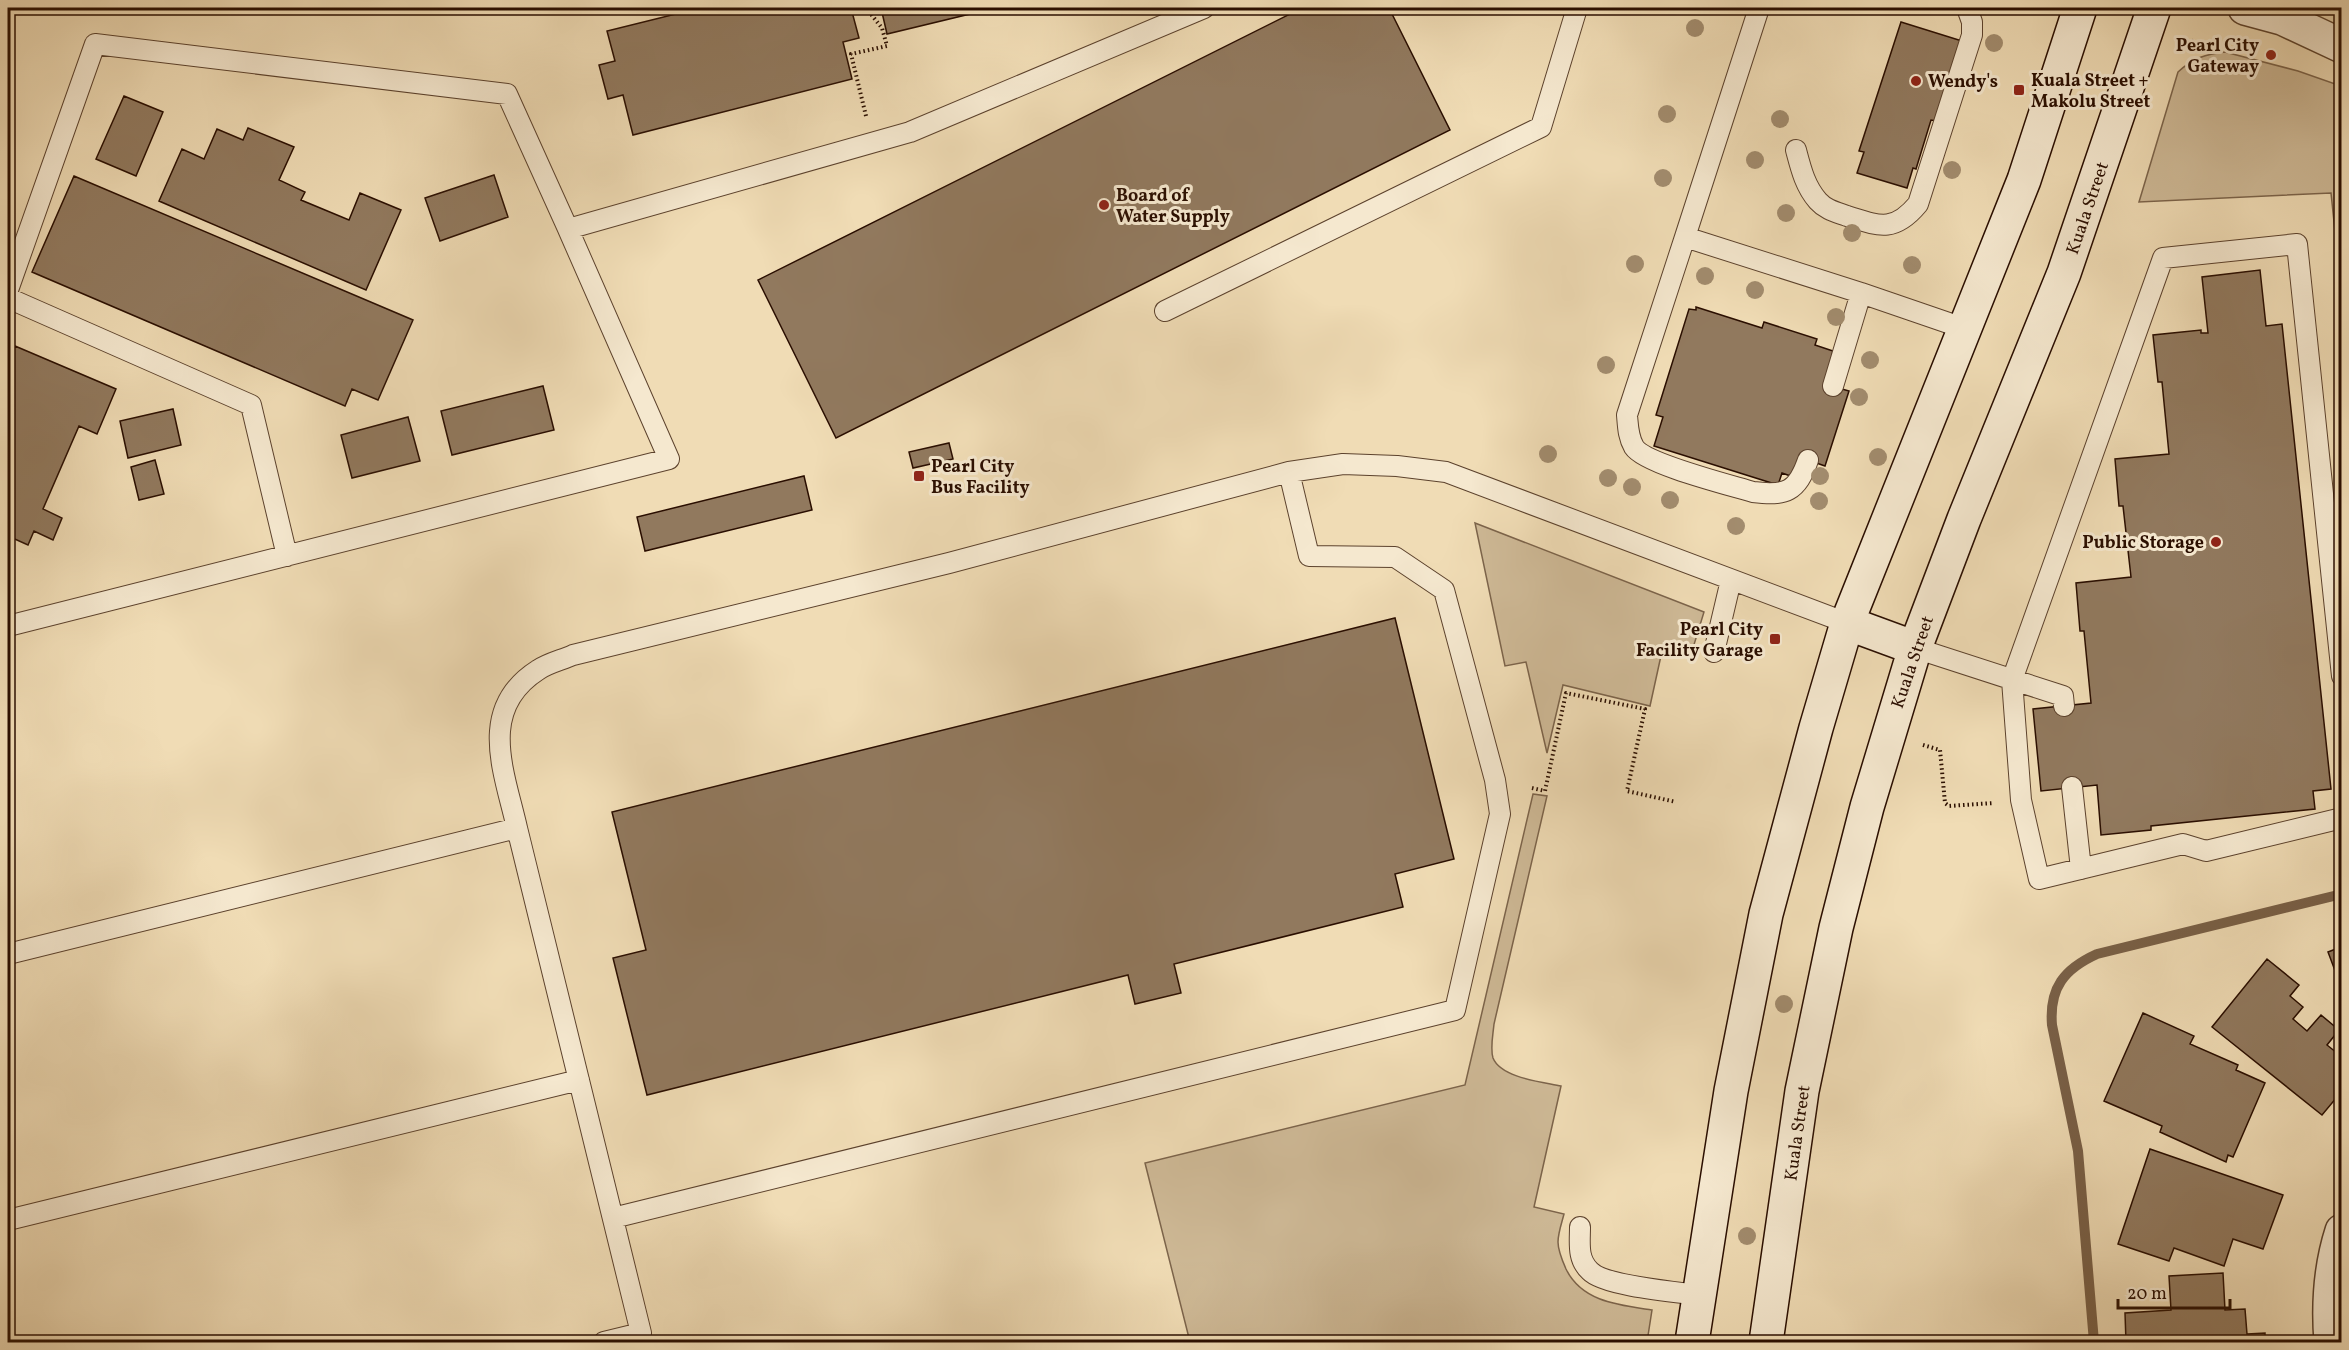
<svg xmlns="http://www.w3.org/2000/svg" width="2349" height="1350" font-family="Vollkorn,serif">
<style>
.green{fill:#ceb996;stroke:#7c644b;stroke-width:1.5}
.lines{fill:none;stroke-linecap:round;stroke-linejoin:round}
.stream{stroke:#796047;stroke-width:10}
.building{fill:#91795e;stroke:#2a0e00;stroke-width:1.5}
.lane-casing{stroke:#5c422d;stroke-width:22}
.street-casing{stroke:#5c422d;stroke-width:36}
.secondary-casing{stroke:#2a0e00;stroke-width:36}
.path{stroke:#2a0e00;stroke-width:4;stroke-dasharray:1.5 3;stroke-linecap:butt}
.lane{stroke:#f5e8cf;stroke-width:20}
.street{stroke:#f5e8cf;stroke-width:33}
.secondary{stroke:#f5e8cf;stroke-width:33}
.tree{fill:#a28c6e}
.poi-dot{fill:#8f2418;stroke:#f5e8cf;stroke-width:2}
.labels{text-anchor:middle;stroke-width:6;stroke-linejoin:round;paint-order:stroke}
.poi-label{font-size:18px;font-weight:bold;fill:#2a0e00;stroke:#f5e8cf;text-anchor:start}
.street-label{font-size:18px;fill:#2a0e00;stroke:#f5e8cf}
</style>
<rect width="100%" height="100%" fill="#f0dcb5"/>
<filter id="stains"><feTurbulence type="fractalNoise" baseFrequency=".00333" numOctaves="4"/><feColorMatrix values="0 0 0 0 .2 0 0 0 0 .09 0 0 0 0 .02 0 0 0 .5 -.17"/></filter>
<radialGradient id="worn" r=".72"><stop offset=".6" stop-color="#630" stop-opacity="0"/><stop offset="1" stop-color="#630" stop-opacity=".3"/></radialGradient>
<path class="green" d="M2225 52 2298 71 2341 86V289L2331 193 2139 202 2178 72C2193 58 2206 54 2225 52Z
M1475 523 1704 612 1693 648 1664 642 1650 706 1563 685 1547 753 1526 662 1505 666Z
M1533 794 1547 796 1494 1024C1493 1035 1490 1048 1493 1058 1501 1078 1543 1082 1561 1086L1534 1207 1564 1214C1562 1222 1558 1233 1558 1242 1558 1251 1562 1260 1566 1269 1582 1302 1619 1305 1652 1310L1647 1342H1607L1606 1340 1594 1342H1190L1145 1163 1465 1085Z"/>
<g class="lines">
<path class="stream" d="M2094 1342 2078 1151 2052 1025C2049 988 2064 969 2097 954L2342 894"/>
</g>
<path class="building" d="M700 8H851L859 38 843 42 852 79 633 135 623 95 608 99 599 65 615 61 607 31Z
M881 8H995L887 34Z
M1302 8H1389L1450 130 836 438 758 280Z
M1901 22 1962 41 1937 121 1931 120 1916 169 1913 168 1907 188 1857 173 1864 152 1859 151Z
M124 96 163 112 136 176 96 159Z
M248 128 294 147 279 180 305 192 301 200 349 220 360 193 401 210 366 290 159 201 182 149 204 159 217 129 243 140Z
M494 175 508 217 440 241 425 198Z
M74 176 413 320 378 400 352 389 345 406 32 272Z
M2260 270 2266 326 2282 324 2331 789 2313 791 2315 809 2151 826V830L2101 835 2097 785 2041 791 2033 709 2091 703 2084 631H2080L2076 583 2131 577 2123 506H2119L2115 459 2169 454 2162 382H2158L2153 335 2201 330V333H2208L2202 277Z
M1696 307 1762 328 1764 322 1817 339 1815 345 1833 351 1832 355 1837 357 1828 385 1849 391 1825 466 1805 459 1799 479 1782 473 1778 485 1654 446 1663 417 1656 415 1689 309 1696 310Z
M15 346 116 389 97 434 79 426 43 509 62 518 53 540 34 531 28 545 8 536V364Z
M543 386 554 430 452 455 441 411Z
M173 409 181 445 128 458 120 421Z
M408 417 420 461 352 478 341 435Z
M949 443 953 459 913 468 909 452Z
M155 460 164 494 139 500 131 467Z
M804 476 812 510 645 551 637 517Z
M1395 618 1454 859 1395 874 1403 907 1174 964 1181 993 1135 1004 1128 975 647 1095 613 958 646 950 612 812Z
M2342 944V983L2340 984 2328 952 2341 947Z
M2267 959 2299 985 2290 996 2303 1007 2293 1019 2307 1031 2321 1015 2339 1030 2327 1045 2342 1057V1091L2322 1115 2212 1027Z
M2143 1013 2194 1036 2190 1044 2238 1065 2236 1070 2265 1083 2233 1157 2228 1155 2226 1162 2160 1132 2162 1126 2104 1101Z
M2150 1149 2283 1195 2263 1249 2233 1239 2224 1266 2174 1248 2169 1261 2118 1244Z
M2223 1273 2225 1310 2245 1309 2247 1334 2265 1333V1342H2126L2125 1313 2171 1310 2169 1276Z"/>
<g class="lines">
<defs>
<path id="lane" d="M1759 8 1685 237 1861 293 1966 329
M1796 150C1801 169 1805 186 1818 201 1826 210 1836 212 1847 216 1879 226 1894 233 1918 204L1972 35V22L1967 8
M1685 237 1627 415C1628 426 1628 437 1634 447 1645 464 1730 485 1753 492 1786 496 1797 492 1808 460
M8 290 95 44 507 94 568 229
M8 298 251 405 287 556
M1165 311 1541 127 1577 8
M1833 386 1861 293
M8 626 669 459 568 229 910 132 1204 8
M1915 648 2063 696 2064 706
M1714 652 1731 580
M2342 676 2297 244 2163 258 2012 680 2021 800 2039 879 2183 844 2206 851 2342 818
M2072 787 2081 869
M517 828C504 771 477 709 538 670 548 663 562 660 573 655L949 563 1289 472 1343 464 1397 466 1446 472 1847 623
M8 954 517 828 641 1333 604 1342
M613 1218 1455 1010 1500 814 1495 780 1444 590 1395 557 1309 556 1289 472
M8 1220 579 1080
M1580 1227C1580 1243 1577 1259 1590 1271 1604 1286 1677 1292 1699 1295"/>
<path id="street" d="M2245 8 2282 18 2342 46
M2331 1342C2328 1304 2330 1268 2342 1231"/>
<path id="secondary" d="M1847 623 1915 648
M1692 1342 1731 1091 1766 914 1816 728 1847 623 2024 180 2080 8
M1766 1342 1802 1091 1836 928 1867 807 1915 648 1964 519 2064 273 2154 8"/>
</defs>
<use href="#lane" class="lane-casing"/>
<use href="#street" class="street-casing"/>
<use href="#secondary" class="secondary-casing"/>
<path class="path" d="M2191 40 2197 47
M866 116 851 54 887 46 882 28 866 8
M1923 745 1940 750 1945 803 1949 806 1994 803
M1532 788 1545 791 1566 693 1645 709 1627 791 1676 802"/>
<use href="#lane" class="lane"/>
<use href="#street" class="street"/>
<use href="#secondary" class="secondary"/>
</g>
<g class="tree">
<circle cx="1695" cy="28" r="9"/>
<circle cx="1994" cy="43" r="9"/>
<circle cx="1667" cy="114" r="9"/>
<circle cx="1780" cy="119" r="9"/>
<circle cx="1755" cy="160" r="9"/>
<circle cx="1952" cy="170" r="9"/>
<circle cx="1663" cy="178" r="9"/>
<circle cx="1786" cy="213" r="9"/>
<circle cx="1852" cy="233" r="9"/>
<circle cx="1635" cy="264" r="9"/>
<circle cx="1912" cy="265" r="9"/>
<circle cx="1705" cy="276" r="9"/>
<circle cx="1755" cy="290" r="9"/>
<circle cx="1836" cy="317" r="9"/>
<circle cx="1870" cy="360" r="9"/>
<circle cx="1606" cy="365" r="9"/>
<circle cx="1859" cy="397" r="9"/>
<circle cx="1548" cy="454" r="9"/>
<circle cx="1878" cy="457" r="9"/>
<circle cx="1820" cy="476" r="9"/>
<circle cx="1608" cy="478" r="9"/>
<circle cx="1632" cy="487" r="9"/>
<circle cx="1670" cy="500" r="9"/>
<circle cx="1819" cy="501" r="9"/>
<circle cx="1736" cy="526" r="9"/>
<circle cx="1784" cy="1004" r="9"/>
<circle cx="1747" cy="1236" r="9"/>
</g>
<g class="poi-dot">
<circle cx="2271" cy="55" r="6"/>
<circle cx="1916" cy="81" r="6"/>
<rect x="2013" y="84" width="12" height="12" rx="3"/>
<circle cx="1104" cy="205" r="6"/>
<rect x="913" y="470" width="12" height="12" rx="3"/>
<circle cx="2216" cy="542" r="6"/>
<rect x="1769" y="633" width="12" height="12" rx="3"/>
</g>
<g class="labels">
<g class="poi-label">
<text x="2259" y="51" text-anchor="end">Pearl City<tspan x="2259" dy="21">Gateway</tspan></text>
<text x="2031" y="86">Kuala Street +<tspan x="2031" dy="21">Makolu Street</tspan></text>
<text x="1928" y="87">Wendy's</text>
<text x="1116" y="201">Board of<tspan x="1116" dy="21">Water Supply</tspan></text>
<text x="931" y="472">Pearl City<tspan x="931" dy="21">Bus Facility</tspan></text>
<text x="2204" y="548" text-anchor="end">Public Storage</text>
<text x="1763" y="635" text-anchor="end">Pearl City<tspan x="1763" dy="21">Facility Garage</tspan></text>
</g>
<g class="street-label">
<text transform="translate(2087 208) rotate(-71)" y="6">Kuala Street</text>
<text transform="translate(1912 662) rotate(-71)" y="6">Kuala Street</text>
<text transform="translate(1797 1133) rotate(-82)" y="6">Kuala Street</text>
</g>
</g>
<rect width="2349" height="1350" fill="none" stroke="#f0dcb5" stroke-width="30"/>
<rect x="9" y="9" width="2331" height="1332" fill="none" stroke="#2a0e00" stroke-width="3"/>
<rect x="15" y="15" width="2319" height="1320" fill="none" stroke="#2a0e00" stroke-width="1.5"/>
<path d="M2118 1299v9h112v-9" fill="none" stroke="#2a0e00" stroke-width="3"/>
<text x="2127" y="1299" font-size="18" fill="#2a0e00" stroke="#f5e8cf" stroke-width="4.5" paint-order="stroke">20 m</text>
<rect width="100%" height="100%" filter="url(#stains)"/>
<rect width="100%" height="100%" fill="url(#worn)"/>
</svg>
